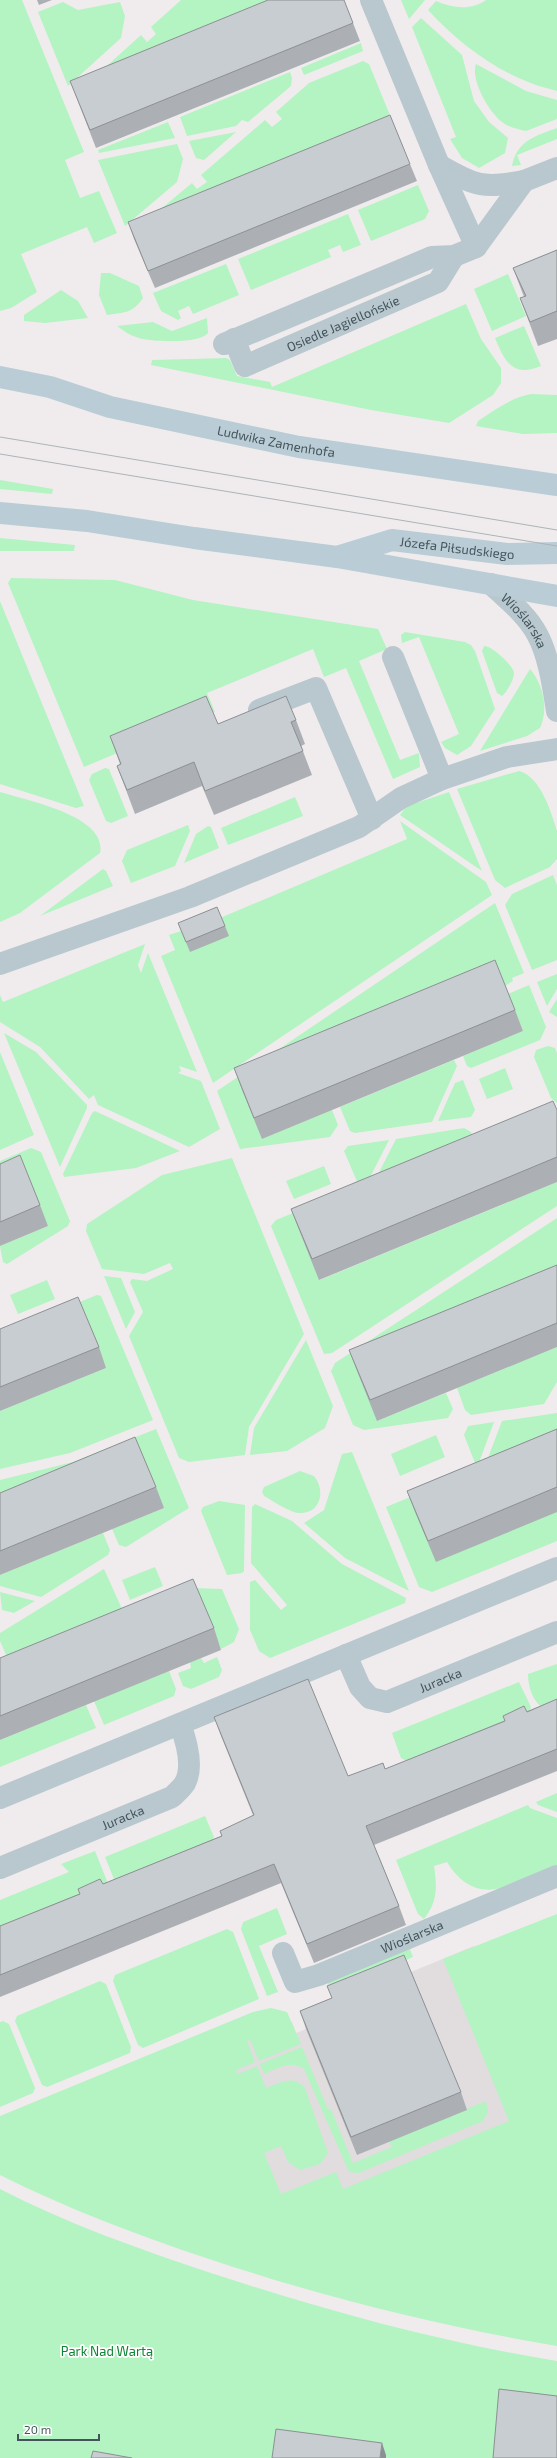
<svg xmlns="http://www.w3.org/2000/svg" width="557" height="2458" font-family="'Exo 2',sans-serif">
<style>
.education{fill:#e1dddf}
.green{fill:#b4f3c2}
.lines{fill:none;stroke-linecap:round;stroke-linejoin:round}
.street{stroke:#b9c8ce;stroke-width:22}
.secondary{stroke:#bacdd6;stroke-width:22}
.tram{stroke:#aeb3b8;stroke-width:1}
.wall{fill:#acb0b5}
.shaded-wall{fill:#8c9093}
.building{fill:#c8cdd2;stroke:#8c9093}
.labels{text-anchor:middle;stroke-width:3.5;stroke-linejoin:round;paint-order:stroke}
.street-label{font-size:13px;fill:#43545c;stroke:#fff}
.park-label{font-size:13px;fill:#0c8433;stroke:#fff}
</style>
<rect width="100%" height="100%" fill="#f0eced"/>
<path class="education" d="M474 1946 557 2154 289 2243 210 2056 292 2022 296 2033 338 2016 411 1972Z"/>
<path class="green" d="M0 0H22L84 152 65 160 80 198 99 191 117 233 94 243 87 227 21 254 37 292 11 308 0 311Z
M181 0H309L88 83 141 35 147 42 156 34 151 27Z
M401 0H425L409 19Z
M486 0H557V91C507 80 462 47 428 10L436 1C452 8 471 11 486 0Z
M63 2 78 10 120 2 125 16 121 38 68 86 38 12Z
M421 18 462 55 474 101 489 122 508 138 505 153 479 168 462 158 450 139 456 137 412 27Z
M361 43 363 51 304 75 301 68Z
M363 61 369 64 396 130 134 237 132 233 192 183 197 189 207 182 201 175 265 120 272 127 282 119 276 112 309 83Z
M476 64 526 91 557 100V119L526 131C519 129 511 128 505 124 490 115 470 80 476 64Z
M290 72 292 78 291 86 248 122 242 120 236 126 187 136 180 117Z
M168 122 175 138 99 153 98 150Z
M557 128V139L517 155 521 165 512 166C517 140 536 136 557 128Z
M236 132 204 160 196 158 189 141Z
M177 144 183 159 177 182 125 226 98 160Z
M418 185 429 211 425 219 371 241 358 210Z
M348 214 361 245 343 252 340 245 328 250 331 257 251 290 238 259Z
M226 264 239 295 193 314 189 306 178 311 181 318 178 320 161 311 153 293Z
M101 273H110L139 286 143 298C132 314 125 312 107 315L99 295Z
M508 274 526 316 492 331 474 289Z
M61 290 78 301 88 318 45 323 24 321V315Z
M466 304 481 339 501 368V383L493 395 449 423 371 410 151 365 152 360 226 358 230 360 237 376 270 382 272 387Z
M207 318 208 333C200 344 153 342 139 338 131 336 124 331 117 326L153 322 172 331Z
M524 326 541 366C513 378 505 362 495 338Z
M531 394 557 395V433L523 434 476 426 478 421C495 410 510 398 531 394Z
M0 480 53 489 52 494 0 489Z
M0 538 75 545 74 551H0Z
M11 578 115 580 193 600 378 629 387 649 359 661 400 760 419 753 420 767 393 779 346 668 324 677 313 649 207 693 215 712 84 767 8 583Z
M0 601 84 806 76 808 0 784Z
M405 632 465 642 471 645 475 651 495 709 471 746 457 755 445 748 441 742 459 734 419 637 402 643 401 635Z
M484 646C491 645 514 666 514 673 514 679 507 692 502 696L497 693 482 651Z
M530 669C543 684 549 709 540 728L527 736 480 751Z
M105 768 109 769 128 816 111 823 106 821 89 780 92 774Z
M519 771C540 776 551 811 557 831 557 839 557 850 557 859L550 867 505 888 495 880 457 789Z
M0 792C26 800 108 816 100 853L20 913 0 922Z
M449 792 482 871 400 815 407 806Z
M295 797 303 816 228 845 221 828Z
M400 821 486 882 492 895 213 1083 161 956 175 950 169 935 220 918 407 839Z
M188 825 190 831 175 866 131 883 122 861 127 850Z
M208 826 211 827 219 848 184 863 196 834Z
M103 869 106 871 113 886 40 916Z
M553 875 557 885V960L532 970 505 905 512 894Z
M495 903 524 973 512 978 513 981 262 1139 332 1110 338 1125 330 1137 240 1149 217 1091Z
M145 944 138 965 141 973 148 953 197 1072 179 1066 181 1071 178 1073 201 1081 220 1129 189 1147 98 1105 94 1095 89 1099 40 1047 0 1022V995L3 1002Z
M557 974V989L547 1006 537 982Z
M529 985 546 1027 540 1040 471 1068 467 1066 463 1056 523 1031 508 994Z
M557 999V1017L549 1012Z
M4 1033 36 1052 87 1105V1108L60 1167Z
M548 1046 555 1048 557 1053V1103L551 1098 534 1057 536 1050Z
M0 1052 34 1135 0 1150Z
M454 1060 457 1066 432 1122 355 1133 350 1131 340 1107Z
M505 1068 513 1089 487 1099 479 1079Z
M463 1080 475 1110 471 1117 438 1121 455 1083Z
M95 1111 180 1151 136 1168 64 1177 63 1174 92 1113Z
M464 1128 471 1132 480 1155 365 1200 396 1139Z
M389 1140 362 1193 344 1151 348 1146Z
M31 1148 41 1152 70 1221 68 1226 7 1264 3 1262 0 1246 48 1226 0 1188V1161Z
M232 1158 304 1334 249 1427 245 1455 189 1462 179 1458 129 1336 143 1312 130 1282 132 1279 147 1281 173 1269 170 1263 144 1274 102 1269 86 1231 87 1224 162 1175Z
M324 1166 331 1184 294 1199 286 1181Z
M557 1182V1206L332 1353 324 1354 271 1226 276 1220 347 1191 299 1230 320 1280Z
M557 1218V1290L377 1421 446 1393 453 1409 448 1418 364 1430 353 1425 331 1371 335 1363Z
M104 1276 121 1278 135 1312 126 1329Z
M47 1280 55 1299 18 1314 10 1295Z
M97 1295 101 1296 153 1420 70 1453 0 1469V1411L106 1368 20 1326Z
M306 1340 333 1406 325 1428 287 1451 250 1455 254 1428Z
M557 1347V1382L544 1404 471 1415 465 1410 457 1388Z
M557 1413V1453L481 1476 502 1421Z
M494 1422 477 1468 464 1435 468 1426Z
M156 1429 189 1508 126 1547 119 1545 112 1529 164 1508 0 1517V1480L73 1462Z
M436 1435 445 1457 400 1476 391 1454Z
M352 1452 409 1591 345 1558 304 1523 324 1510 342 1454Z
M300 1471 314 1476C326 1490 321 1515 298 1513 287 1511 275 1502 264 1496L262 1492 264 1487Z
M464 1475 557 1512V1541L432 1592 419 1587 386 1507Z
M219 1501 245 1505 244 1571 242 1573 227 1575 201 1511 203 1507Z
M255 1504 292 1521 342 1564 406 1598 405 1603 270 1658 259 1651 250 1630V1582L255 1580 281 1610 287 1605 251 1563 252 1507Z
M103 1533 110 1550 108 1555 41 1597 0 1586V1575Z
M155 1567 163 1586 130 1600 122 1580Z
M104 1569 122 1609 7 1657 0 1641V1633Z
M194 1588 222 1589 239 1629 234 1642 221 1649Z
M0 1592 35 1601 14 1613 2 1610Z
M217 1657 222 1670 219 1677 191 1689 183 1686 178 1673 191 1668 190 1662 201 1658 204 1663Z
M557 1664V1703L544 1709C533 1702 528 1687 528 1674Z
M169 1671 176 1689 174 1696 104 1725 94 1701Z
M519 1682 531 1707 529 1715 412 1764 401 1758 392 1733Z
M86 1705 96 1728 0 1767V1740Z
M557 1793V1812L538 1805 536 1802Z
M528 1805 530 1808 557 1818V1868C515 1883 477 1911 447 1862L434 1866C437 1887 438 1901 424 1919L418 1914 396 1860Z
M205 1816 214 1837 210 1847 121 1883 114 1879 105 1857Z
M95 1851 107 1881 104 1890 0 1933V1900L69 1872 61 1864Z
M277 1908 287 1934 259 1946 278 1992 267 1996 241 1929 243 1922Z
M557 1914V2346C439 2326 323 2297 209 2259 137 2235 68 2209 0 2175V2116L253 2012 271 2008 287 2012 301 2044 259 2061 250 2040 247 2041 255 2062 236 2070 238 2074 257 2066 266 2088C280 2083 293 2074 305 2088L328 2153 320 2164 300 2170 288 2162 281 2146 264 2153 281 2194 336 2172 343 2189 509 2121 443 1959Z
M227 1929 233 1932 259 1999 143 2048 138 2045 113 1981 115 1975Z
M409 1947 413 1957 331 1992 327 1981Z
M100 1981 106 1984 131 2047 130 2053 47 2087 42 2085 15 2021 17 2016Z
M3 2021 9 2024 35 2088 33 2093 0 2107V2022Z
M302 2047 328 2109H331L353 2163 392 2147 389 2141 486 2101 488 2112 483 2121 359 2173 349 2172 304 2069C291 2060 278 2068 264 2074L260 2064Z
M0 2189C68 2224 139 2249 211 2273 324 2310 439 2342 557 2361V2458H0Z"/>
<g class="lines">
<g class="street">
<path d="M371 0 439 165 476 247"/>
<path d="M439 165C475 186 483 189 524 181"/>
<path id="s1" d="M234 339 245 366 438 282 454 256"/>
<path d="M224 344 432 257 454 256 476 247 524 181 557 168"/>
<path id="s2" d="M491 584C507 599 527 615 537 634 549 656 553 686 557 711"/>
<path d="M393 657 442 779"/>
<path d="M259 710 316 688 372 819"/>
<path d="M0 964 190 897 359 827 401 798 442 779 507 757 557 749"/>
<path id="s3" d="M346 1655 360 1687 370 1698 387 1702 557 1632"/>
<path d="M0 1798 557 1568"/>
<path id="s4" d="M0 1868 172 1797C176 1793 182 1788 185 1783 194 1766 186 1740 180 1724"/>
<path id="s5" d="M283 1953 295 1982 319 1975 557 1876"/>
</g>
<g class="secondary">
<path id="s6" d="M0 377 50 387 110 407 299 447 557 485"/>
<path d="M0 513 87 521 194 538 337 557 557 596"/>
<path id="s7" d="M340 556 392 540 507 554 557 553"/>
</g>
<path class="tram" d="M0 437 557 530
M0 454 557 546"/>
</g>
<path class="wall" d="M37 0H52L39 5Z
M353 23 360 41 96 148 70 81Z
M410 164 417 181 155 288 134 239 128 222Z
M557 250V339L538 346 520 298 524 297 513 268Z
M296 720 305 744 301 746 312 775 214 815 202 786 135 814 117 766 120 764 110 736 218 724Z
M178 923 225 926 229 936 190 952Z
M515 1010 523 1031 262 1139 242 1090 234 1068Z
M557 1110V1182L319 1280 299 1230 291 1209Z
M0 1164 40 1205 48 1226 0 1246Z
M557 1265V1347L377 1421 357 1371 349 1350Z
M0 1329 99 1347 106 1368 0 1411Z
M557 1429V1512L436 1562 415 1512 407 1491Z
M156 1487 164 1508 0 1575V1493Z
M214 1628 221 1650 0 1740V1658Z
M557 1699V1771L374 1845 399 1906 406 1925 314 1963 281 1883 0 1997V1926L221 1836 253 1815 221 1736 214 1717 348 1776 386 1769Z
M332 1998 461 2092 467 2110 357 2155 306 2029 300 2011Z"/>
<path class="shaded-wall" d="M382 2443 386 2455V2458H380Z"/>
<path class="building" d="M268 0H344L353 23 90 130 70 81Z
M390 115 410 164 148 271 128 222Z
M557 250V311L530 322 520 298 526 296 513 268Z
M206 696 218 724 286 696 296 720 291 722 303 751 205 791 194 762 127 790 117 766 121 764 110 736Z
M217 907 225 926 186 942 178 923Z
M495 960 515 1010 254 1118 234 1068Z
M553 1101 557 1110V1157L312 1259 291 1209Z
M20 1155 40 1205 0 1222V1164Z
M557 1265V1323L370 1400 349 1350Z
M78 1297 99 1347 0 1387V1329Z
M557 1429V1487L428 1541 407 1491Z
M135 1437 156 1487 0 1551V1493Z
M193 1579 214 1628 0 1716V1658Z
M308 1679 348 1776 383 1763 385 1769 505 1721 503 1716 524 1706 527 1712 557 1699V1749L366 1826 399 1906 307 1944 274 1864 0 1975V1926L80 1894 78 1889 100 1879 103 1884 222 1836 220 1831 254 1815 214 1717Z
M404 1955 461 2092 351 2137 300 2011 332 1998 327 1986Z
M499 2389 557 2396V2458H493Z
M276 2429 382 2443 380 2458H272Z
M93 2451 132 2458H91Z"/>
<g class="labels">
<g class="street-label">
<text dy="5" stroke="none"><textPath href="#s1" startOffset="136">Osiedle Jagiellońskie</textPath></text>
<text dy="5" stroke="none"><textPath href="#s6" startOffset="284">Ludwika Zamenhofa</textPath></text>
<text dy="5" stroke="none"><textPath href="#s7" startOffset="120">Józefa Piłsudskiego</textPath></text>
<text dy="5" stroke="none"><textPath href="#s2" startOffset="50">Wioślarska</textPath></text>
<text dy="5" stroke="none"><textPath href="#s3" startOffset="125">Juracka</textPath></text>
<text dy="5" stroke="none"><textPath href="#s4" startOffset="133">Juracka</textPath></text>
<text dy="5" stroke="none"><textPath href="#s5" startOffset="157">Wioślarska</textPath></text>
</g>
<g class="park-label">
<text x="107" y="2356">Park Nad Wartą</text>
</g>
</g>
<path d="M18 2434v6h81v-6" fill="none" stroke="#43545c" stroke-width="2"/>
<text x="24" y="2434" font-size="12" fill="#43545c" stroke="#ffffff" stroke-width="3" paint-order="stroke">20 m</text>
</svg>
